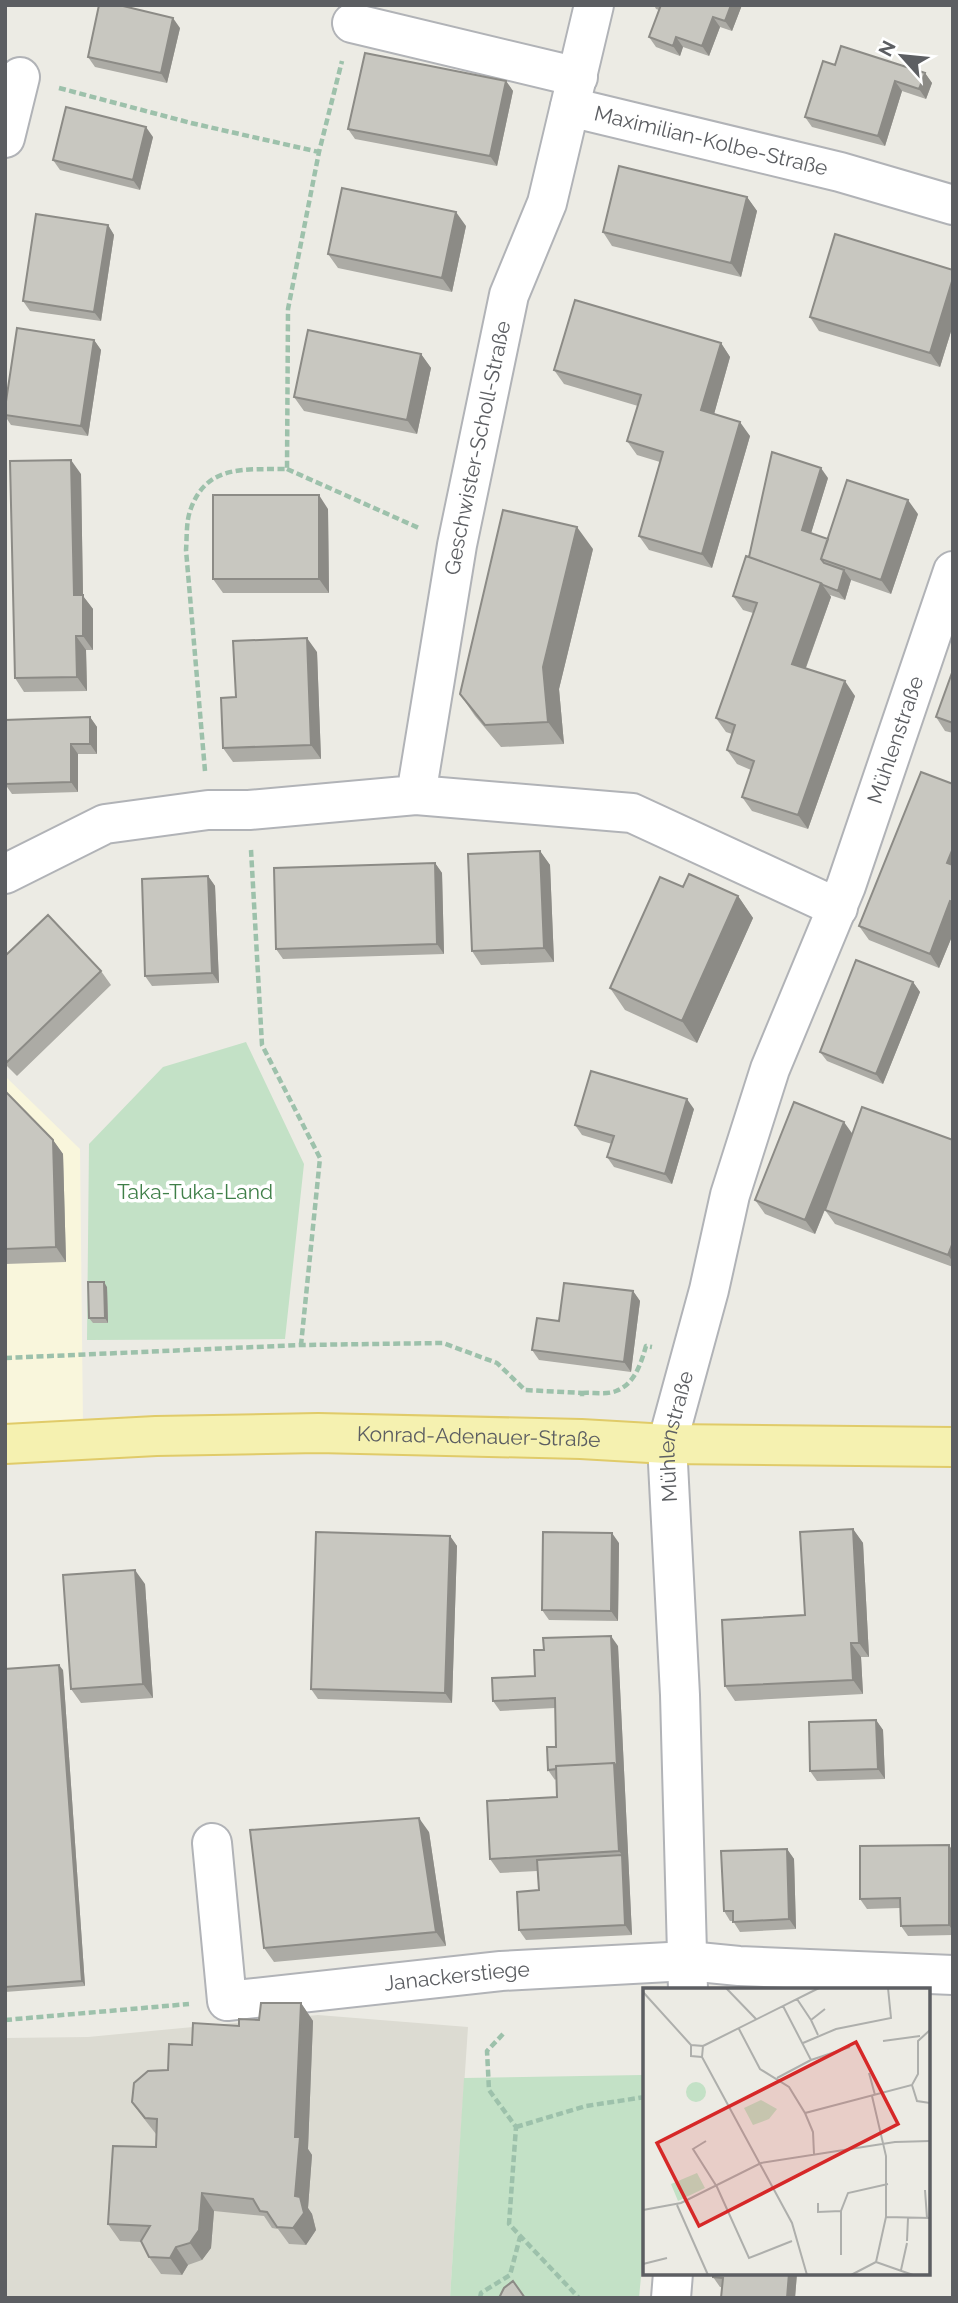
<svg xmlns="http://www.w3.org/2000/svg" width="958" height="2303" font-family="Raleway,sans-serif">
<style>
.commercial{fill:#f9f6dc}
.education{fill:#dcdbd2}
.green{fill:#c3e1c6}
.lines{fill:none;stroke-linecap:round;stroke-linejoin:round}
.minor-casing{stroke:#b1b3b7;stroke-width:42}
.major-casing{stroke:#e0cb69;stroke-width:42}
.path{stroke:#9dc1ab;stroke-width:4.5;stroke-dasharray:7 3.5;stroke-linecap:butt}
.minor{stroke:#fff;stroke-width:38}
.major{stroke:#f5f1b0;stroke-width:38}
.wall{fill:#acaba5}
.shaded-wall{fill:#8c8b86}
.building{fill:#c8c7c0;stroke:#8c8b86;stroke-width:2}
.labels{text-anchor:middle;stroke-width:7;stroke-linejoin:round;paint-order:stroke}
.street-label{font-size:21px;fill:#5c5e62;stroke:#fff}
.park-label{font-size:21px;fill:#3f7f48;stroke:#fff}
.inset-road{fill:none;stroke:#aeafac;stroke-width:2}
.view{fill:#d62828;fill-opacity:0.15;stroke:#d62828;stroke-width:3.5}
.inset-edge{fill:none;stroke:#5c5e62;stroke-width:3.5}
</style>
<rect width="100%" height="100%" fill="#ecebe4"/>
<path class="commercial" d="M5 1076 80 1149 83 1426 5 1430Z"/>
<path class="education" d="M318 2015 468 2027 450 2298H5V2038L88 2037Z"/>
<path class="green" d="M246 1042 304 1164 285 1339 87 1340 89 1144 163 1067Z
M642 2075 645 2233 639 2298H450L464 2078Z"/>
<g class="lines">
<defs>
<g id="minor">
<path d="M352 23 578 77"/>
<path id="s1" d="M570 107 840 172 953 205"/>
<path d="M5 138 20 77"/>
<path d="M416 795 632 813 838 908"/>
<path id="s2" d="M5 874 105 824 208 810H249L416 795 457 545 509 295 547 203 594 5"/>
<path id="s3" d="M212 1843 227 2001 501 1971 688 1961 739 1966 953 1975"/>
<path id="s4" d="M688 1990 680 1695 667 1444 709 1290 730 1195 770 1069 846 886 953 571"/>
<path d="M671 2298 673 2273"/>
</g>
<g id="major">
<path id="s5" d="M5 1444 156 1436 318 1433 581 1439 667 1444 953 1447"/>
</g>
</defs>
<use href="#minor" class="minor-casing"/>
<use href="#major" class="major-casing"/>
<path class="path" d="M59 88 191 123 319 152
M287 469 421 529
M205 771 186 550C187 538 186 523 190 511 206 463 246 470 287 469L288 309 319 152 342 61
M251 850 262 1045 320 1158 301 1345
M5 1358 301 1345 443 1343 497 1363 525 1390 582 1393V1399
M582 1393C591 1392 607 1395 616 1391 635 1384 641 1363 646 1346L652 1347
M5 2020 189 2004
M503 2034 487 2051 489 2090 516 2127 509 2224 579 2298
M516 2127 586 2106 645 2097
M480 2298 481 2293 510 2275 520 2237"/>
<use href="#minor" class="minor"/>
<use href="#major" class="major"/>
</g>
<path class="wall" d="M654 5H742L732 31 720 27 709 56 683 47 680 56 656 47 649 37 659 10 656 9Z
M180 28 167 83 95 67 88 57Z
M835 65 925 73 932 83 926 99 902 91 885 146 812 127 805 117Z
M506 81 513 91 497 166 355 139 348 129Z
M153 137 140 190 60 170 53 160Z
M747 197 757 211 741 277 612 246 603 232Z
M108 225 114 235 101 321 30 311 23 301Z
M466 226 452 292 338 268 328 254Z
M953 270V325L940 367 819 331 810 317Z
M94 340 101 350 88 436 11 425 5 416V408Z
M721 343 730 357 714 414 750 436 712 568 649 550 639 536 660 462 637 455 627 441 638 406 564 384 554 370Z
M421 354 431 368 417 434 304 411 294 397Z
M81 474 83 596 93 609V650H86L87 691 24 692 15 678Z
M828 478 811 533 828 539 918 514 891 594 851 580 845 600 830 595 831 597 806 668 855 696 808 829 752 811 742 797 751 770 737 764 727 750 732 734 726 732 716 718 753 613 743 610 733 596 749 557Z
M328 509 329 593H223L213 579Z
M593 549 559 689 564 744 501 747 475 716 460 694Z
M317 652 321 759 233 762 223 748 236 697Z
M953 670V733L945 731 936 717Z
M90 717 97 727V754H78V792L12 794 5 784Z
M953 784V934L939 968 869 940 859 926Z
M540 851 550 865 554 962 481 965 472 951Z
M435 863 442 873 444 954 283 959 276 949Z
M208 876 215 886 219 983 152 986 145 976Z
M683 887 738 896 753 918 697 1043 625 1010 610 988Z
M5 956 101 971 111 985 17 1076 5 1064Z
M913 982 920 992 883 1084 827 1061 820 1052Z
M5 1091 53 1140 63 1154 66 1262 5 1264Z
M694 1109 672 1184 614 1167 607 1157 612 1144 582 1135 575 1125Z
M852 1134 953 1140V1267L835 1224 825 1210 829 1200 815 1234 765 1214 755 1200Z
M107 1287 108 1323H93L89 1318Z
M633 1291 640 1301 631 1372 539 1360 532 1350 559 1321Z
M853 1529 863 1543 869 1657H861L863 1694 735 1701 725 1686 805 1615Z
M450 1536 457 1546 452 1703 318 1699 311 1689Z
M619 1543 618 1621 549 1620 542 1610Z
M145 1584 153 1698 81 1703 71 1689Z
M618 1646 632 1935 526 1940 519 1930 539 1890 537 1871 500 1873 490 1859 557 1797 556 1779 555 1780 548 1770 556 1747 555 1708 500 1711 493 1701 535 1676Z
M5 1669 63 1670 85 1986 5 1992Z
M876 1720 883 1730 885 1779 817 1781 810 1771Z
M429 1832 446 1946 274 1962 264 1948Z
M787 1849 794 1859 796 1929 740 1932 733 1921H730L724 1911Z
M953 1851V1935L908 1936 901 1926 900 1908 867 1909 860 1899Z
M301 2003 313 2021 308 2149 312 2155 308 2208 312 2214 316 2230 306 2245 289 2244 278 2229 272 2228 264 2216 214 2211 211 2248 202 2260 188 2265 182 2275 161 2274 149 2257 142 2242 120 2241 108 2224 156 2147V2134L145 2120 132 2102 168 2070 192 2045Z
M713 2273H797L795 2298 720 2287 713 2277Z"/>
<path class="shaded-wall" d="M731 5H742L732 31 725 21Z
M713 17 720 27 709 56 702 46Z
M173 18 180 28 167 83 161 73Z
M676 37 683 47 680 56 673 46Z
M925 73 932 83 926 99 919 89Z
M506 81 513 91 497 166 490 156Z
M895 81 902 91 885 146 878 136Z
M146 127 153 137 140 190 133 180Z
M747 197 757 211 741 277 731 263Z
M456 212 466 226 452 292 442 278Z
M108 225 114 235 101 321 94 312Z
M953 278V325L940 367 930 353Z
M94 340 101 350 88 436 81 426Z
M721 343 730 357 711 425 701 410Z
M421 354 431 368 417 434 407 420Z
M740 422 750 436 712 568 702 554Z
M71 460 81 474 83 596 93 609V650L83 636 74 595Z
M821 468 828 478 809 540 802 530Z
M319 495 328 509 329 593 319 579Z
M908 500 918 514 891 594 881 580Z
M577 527 593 549 559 689 564 744 548 722 543 667Z
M844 570 851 580 845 600 838 591Z
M821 583 831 597 802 678 792 664Z
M76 636 86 650 87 691 77 677Z
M307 638 317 652 321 759 311 745Z
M845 681 855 696 808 829 798 815Z
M90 717 97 727V754L90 744Z
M71 744 78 754V792L71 782Z
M953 848V871L947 863Z
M540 851 550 865 554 962 544 948Z
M435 863 442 873 444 954 437 944Z
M208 876 215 886 219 983 212 973Z
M738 896 753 918 697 1043 682 1021Z
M950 901 953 905V934L939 968 930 954Z
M913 982 920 992 883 1084 876 1074Z
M687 1099 694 1109 672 1184 665 1174Z
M844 1122 854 1136 815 1234 805 1220Z
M53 1140 63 1154 66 1262 56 1247Z
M953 1242V1262L948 1255Z
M104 1282 107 1287 108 1323 105 1318Z
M633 1291 640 1301 631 1372 624 1362Z
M853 1529 863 1543 869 1657 859 1643Z
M612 1533 619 1543 618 1621 611 1611Z
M450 1536 457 1546 452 1703 445 1693Z
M135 1570 145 1584 153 1698 143 1684Z
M611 1636 618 1646 632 1935 625 1925 622 1855 619 1851 614 1763Z
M851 1643 861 1657 863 1694 853 1680Z
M59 1665 63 1670 85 1986 82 1981Z
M876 1720 883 1730 885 1779 878 1769Z
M419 1818 429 1832 446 1946 436 1932Z
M949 1845 953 1851V1931L949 1925Z
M787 1849 794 1859 796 1929 789 1919Z
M301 2003 313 2021 308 2149 312 2155 308 2208 312 2214 316 2230 306 2245 293 2228 295 2196V2137Z
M202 2193 214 2211 211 2248 202 2260 190 2243Z
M176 2247 188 2265 182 2275 170 2258Z
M789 2273H797L795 2298H787Z"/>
<path class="building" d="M99 5H119L173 18 161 73 88 57Z
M661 5H731L725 21 713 17 702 46 676 37 673 46 649 37Z
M841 46 925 73 919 89 895 81 878 136 805 117 823 61 835 65Z
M365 53 506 81 490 156 348 129Z
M66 107 146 127 133 180 53 160Z
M619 166 747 197 731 263 603 232Z
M342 188 456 212 442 278 328 254Z
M36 214 108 225 94 312 23 301Z
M835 234 953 270V278L930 353 810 317Z
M575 300 721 343 701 410 740 422 702 554 639 536 663 452 627 441 641 395 554 370Z
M17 328 94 340 81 426 5 415V408Z
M308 330 421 354 407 420 294 397Z
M772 452 821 468 802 530 828 539 821 559 824 563 844 570 838 591 823 585 821 583 749 557Z
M71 460 74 595H83V636H76L77 677 15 678 10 461Z
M847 480 908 500 881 580 821 559Z
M213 495H319V579H213Z
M503 510 577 527 543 667 548 722 485 725 460 694Z
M746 556 821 583 792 664 845 681 798 815 742 797 754 761 727 750 735 725 716 718 757 603 733 596Z
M307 638 311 745 223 748 221 698 236 697 233 641Z
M953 670V723L936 717Z
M90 717V744H71V782L5 784V720Z
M921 772 953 784V848L947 863 953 865V902L950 901 930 954 859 926Z
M540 851 544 948 472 951 468 854Z
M435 863 437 944 276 949 274 868Z
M689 874 738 896 682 1021 610 988 660 877 683 887Z
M208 876 212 973 145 976 142 879Z
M48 915 101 971 7 1062 5 1060V956Z
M856 960 913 982 876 1074 820 1052Z
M591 1071 687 1099 665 1174 607 1157 614 1136 575 1125Z
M5 1091 53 1140 56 1247 5 1249Z
M794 1102 844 1122 805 1220 755 1200Z
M862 1107 953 1140V1242L948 1255 825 1210Z
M88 1282H104L105 1318H89Z
M564 1283 633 1291 624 1362 532 1350 537 1318 559 1321Z
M853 1529 859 1643H851L853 1680 725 1686 722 1620 805 1615 800 1532Z
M316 1532 450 1536 445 1693 311 1689Z
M543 1532 612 1533 611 1611 542 1610Z
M135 1570 143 1684 71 1689 63 1575Z
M611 1636 617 1767 614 1763 556 1766V1769L548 1770 547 1747H556L555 1698 493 1701 492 1678 535 1676 534 1650H544L543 1638Z
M59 1665 82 1981 5 1987V1669Z
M876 1720 878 1769 810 1771 809 1722Z
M614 1763 619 1851 490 1859 487 1801 557 1797 556 1766Z
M419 1818 436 1932 264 1948 250 1830Z
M949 1845V1925L901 1926 900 1898 860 1899V1846Z
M787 1849 789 1919 733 1922V1911H724L721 1851Z
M622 1855 625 1925 519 1930 517 1892 539 1890 537 1860Z
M261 2003H301L295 2137H300L295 2196 300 2197 304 2213 293 2228 277 2227 267 2212 260 2211 253 2199 202 2193 199 2230 190 2243 176 2247 170 2258 149 2257 141 2241 150 2226 108 2224 113 2146 156 2147 157 2119 145 2118 132 2102 134 2083 148 2071 168 2070 169 2044 192 2045 193 2023 239 2026V2019L259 2020Z
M713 2273H789L787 2298H721L723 2278 713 2277Z
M513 2281 525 2298H499L504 2288Z"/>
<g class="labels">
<g class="street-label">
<text dy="7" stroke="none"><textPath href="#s1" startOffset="145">Maximilian-Kolbe-Straße</textPath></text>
<text dy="7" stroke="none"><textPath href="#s2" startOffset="777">Geschwister-Scholl-Straße</textPath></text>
<text dy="7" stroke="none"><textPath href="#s4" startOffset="1288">Mühlenstraße</textPath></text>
<text dy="7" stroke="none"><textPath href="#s5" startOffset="474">Konrad-Adenauer-Straße</textPath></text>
<text dy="7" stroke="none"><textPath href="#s4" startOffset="555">Mühlenstraße</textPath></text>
<text dy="7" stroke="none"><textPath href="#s3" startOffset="390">Janackerstiege</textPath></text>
</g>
<g class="park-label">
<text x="195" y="1199">Taka-Tuka-Land</text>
</g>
</g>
<g transform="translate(643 1988)">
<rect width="287" height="287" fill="#ecebe4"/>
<path d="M43 104a10 10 0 1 1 20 0a10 10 0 1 1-20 0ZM118 112 134 121 126 131 110 137 101 120ZM54 185 62 200 35 213 28 196Z" fill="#c3e1c6"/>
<path class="inset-road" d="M83 0 113 31M0 4 48 57M154 11 168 32M96 41 117 81 146 99 162 125 269 97 275 86V53L287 42M175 47 168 32 182 21M240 53 277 48M160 55 193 41 248 30 245 0M48 57 60 58 59 69M48 57V68L59 69M60 58 176 0M59 69 149 235 164 287M168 72 207 59M226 85 232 107M134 90 168 72 140 18M269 97 274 113 287 115M162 125 170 144 171 166M63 153 50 161 74 199 106 270 149 253M282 202 284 230M175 215V224L198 223M34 217 65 287M0 222 38 215 118 175 252 154 287 153M243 229 287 230M264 253 265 230M198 267V223L205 205 245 196M233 274 270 287M0 276 24 270M258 282 264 255M208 287 233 274 243 229V168L229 108"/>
<path class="view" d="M213 54 255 136 56 238 14 155Z"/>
<rect width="287" height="287" class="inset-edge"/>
</g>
<rect width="958" height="2303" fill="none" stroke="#5c5e62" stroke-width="14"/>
<g transform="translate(902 56) rotate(297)" stroke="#ffffff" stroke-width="5" paint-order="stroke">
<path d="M0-5L12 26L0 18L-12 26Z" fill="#5c5e62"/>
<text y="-10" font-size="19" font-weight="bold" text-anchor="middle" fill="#5c5e62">N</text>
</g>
</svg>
